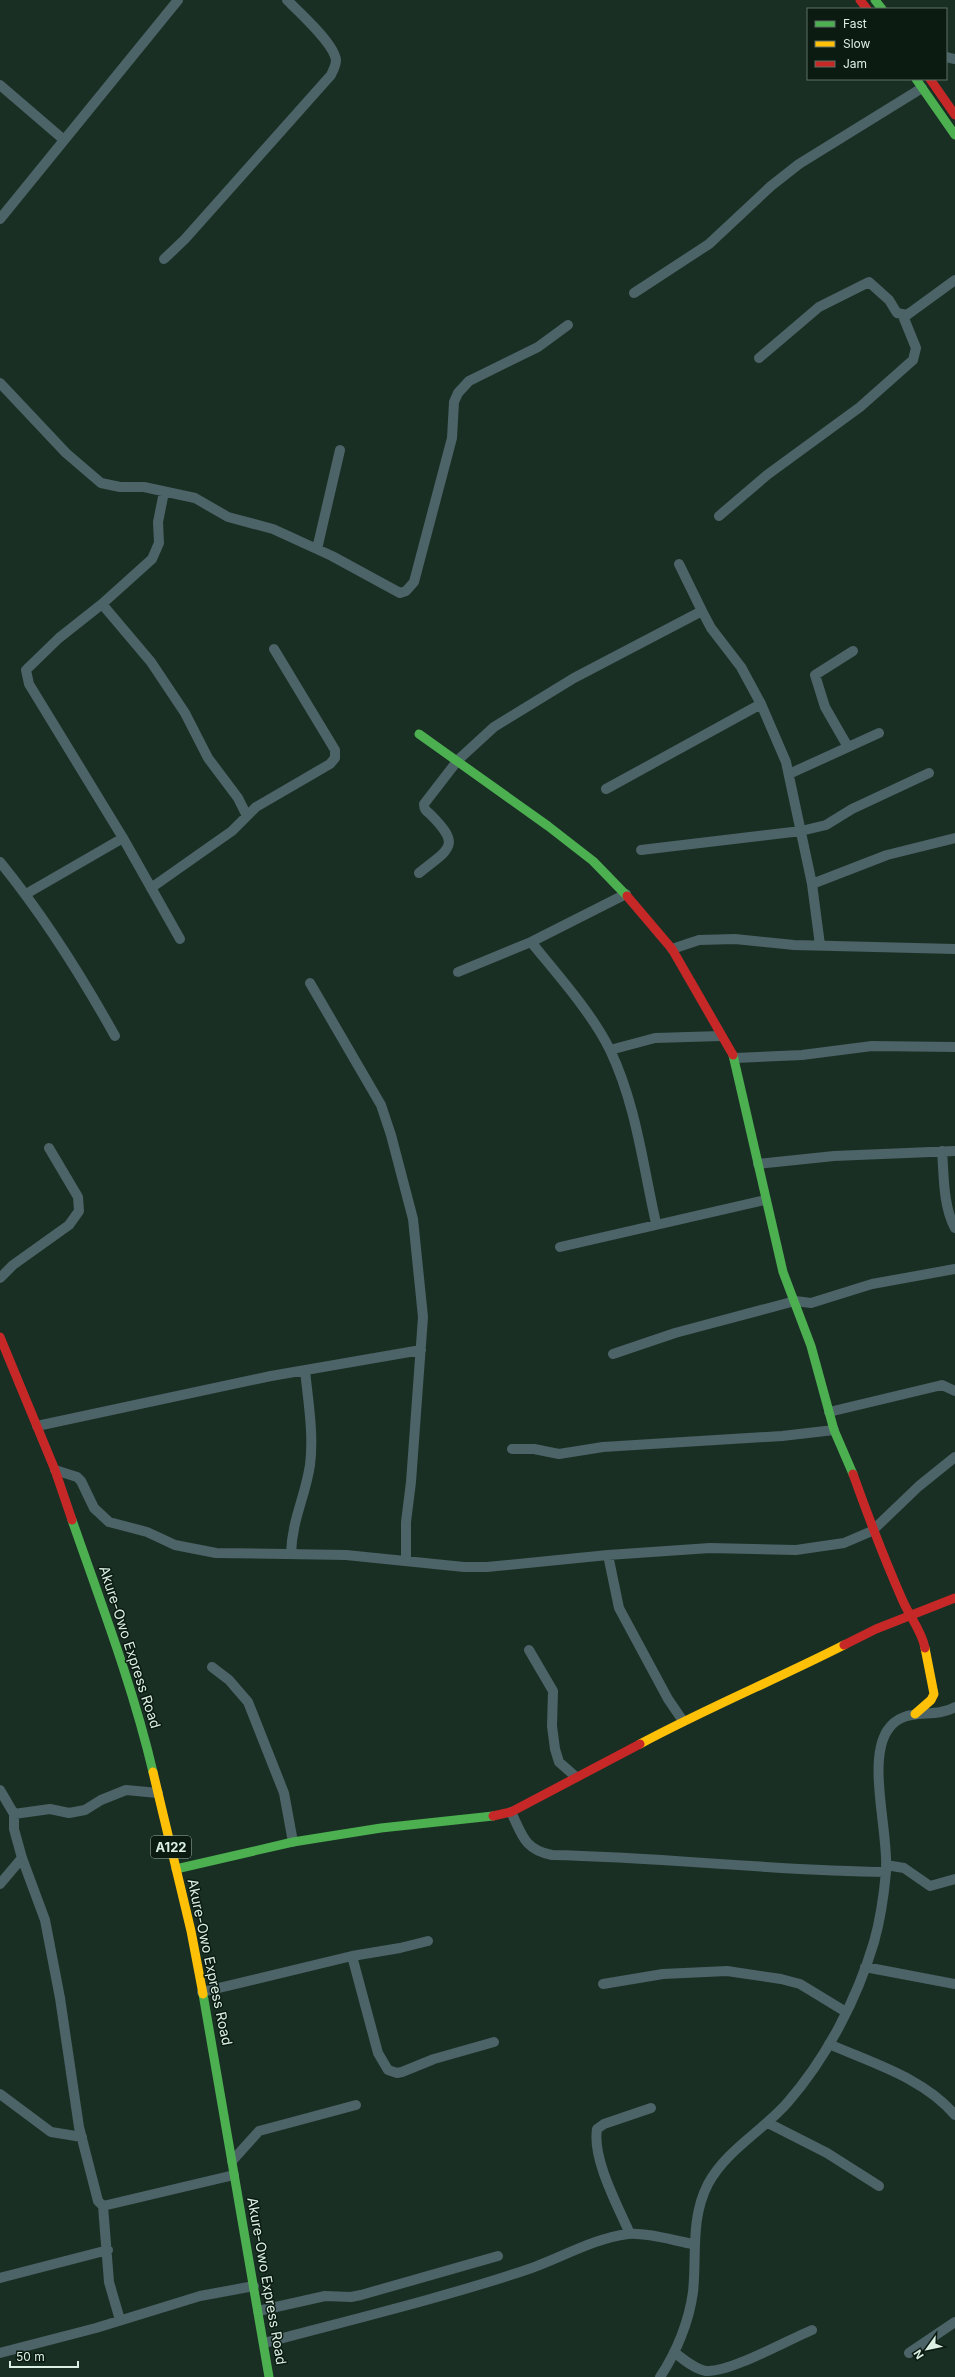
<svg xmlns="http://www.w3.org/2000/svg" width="955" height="2377" font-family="Inter,sans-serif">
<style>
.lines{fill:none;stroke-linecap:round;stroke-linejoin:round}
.street{stroke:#4c6367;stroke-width:10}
.fast{stroke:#4caf50;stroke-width:9}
.slow{stroke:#ffc107;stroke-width:9}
.jam{stroke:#c62828;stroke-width:9}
.labels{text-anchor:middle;stroke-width:3;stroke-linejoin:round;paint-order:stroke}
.shield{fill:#0b1b12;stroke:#9db0a4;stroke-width:1}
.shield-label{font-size:13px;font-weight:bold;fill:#dbf0e3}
.street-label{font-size:14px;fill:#dbf0e3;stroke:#0b1b12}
</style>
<rect width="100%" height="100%" fill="#192f24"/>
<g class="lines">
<path class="street" d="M946 57 955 59
M0 85 64 140
M0 219 178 0
M164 259 185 239 331 75C333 70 336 66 336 60 334 43 299 12 287 0
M634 293 709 244 771 186 799 164 922 88
M759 358 819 307 869 282 889 300 897 313 907 315 955 280
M0 383 66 453 101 483 120 487H144L195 498 228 517 273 529 332 556 400 593 406 591 414 582 452 438 454 402 458 393 469 381 538 347 568 325
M164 492 158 522 159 543 152 559 102 604 59 638 26 670 29 684 123 838 180 939
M719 516 767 475 860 407 913 360 916 348 903 316
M317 549 340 450
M679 564 702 611
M102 604 151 662 185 713 208 758 238 798 247 816 232 831 151 888
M848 747 825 707 815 675 853 651
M789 774 879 733
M606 789 761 704
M247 816 256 807 330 764 335 758V750L274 649
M641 850 801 831 826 825 852 809 929 773
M0 862C44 916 81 975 115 1036
M419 873C450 848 462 846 430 814 426 811 424 809 424 804L458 760 494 727 574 678 702 611 711 628 741 667 761 704 786 762 812 884 820 945
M812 884 887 855 955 838
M26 894 123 838
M531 942C557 974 592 1013 610 1050 636 1104 643 1166 656 1223
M672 949 699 940 735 939 794 945 955 949
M458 972 531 942 626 894
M310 983 381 1105 391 1135 413 1219 423 1317 411 1482 406 1522V1560
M610 1050 655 1038 721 1036
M735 1058 802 1055 872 1046 955 1047
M942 1151C944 1176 943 1206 955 1228
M758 1164 834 1156 955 1151
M560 1247 765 1200
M0 1278 13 1265 69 1225 79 1211 78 1197 49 1148
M613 1354 675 1333 795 1301 811 1303 872 1284 955 1269
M829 1412 942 1385 955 1391
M37 1426 271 1376 421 1350
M512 1449H534L559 1454 603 1447 782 1436 834 1430
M55 1470 77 1477 81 1481 94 1508 109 1522 147 1532 175 1545 216 1553 346 1555 464 1567H487L608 1555 710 1548 796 1550 844 1543 872 1531 919 1486 955 1457
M291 1554C292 1519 305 1498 310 1465 314 1434 308 1401 305 1370
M608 1555 619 1608 668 1699 683 1721
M529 1650 553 1691 552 1726 555 1749 559 1762 576 1777
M212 1667 229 1680 248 1702 284 1793 293 1842
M0 1790 14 1814V1829L22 1858 45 1920 60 1998 79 2127 98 2201 103 2206 234 2175
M511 1812C522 1834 524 1850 552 1855 663 1857 774 1871 886 1872
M14 1814 50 1809 69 1813 85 1810 101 1800 126 1790 158 1793
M886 1865 904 1868 930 1886 955 1879
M0 1884 22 1858
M352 1956 378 2053 388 2070 397 2073 402 2072 434 2059 494 2042
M865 1967 955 1984
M603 1984 663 1974 727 1971 781 1979 800 1984 846 2012
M202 1992 352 1956 400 1948 428 1941
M829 2044C872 2063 924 2078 955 2115
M0 2094 51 2132 82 2137
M768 2123 827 2153 879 2186
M232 2161 259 2131 356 2105
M103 2206 109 2282 120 2320
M630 2234C618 2206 592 2159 597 2129L604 2124 651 2108
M0 2278 108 2250
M258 2311 325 2296 351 2297 361 2295 498 2256
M264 2343C350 2320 438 2299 523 2271 558 2260 590 2239 628 2234 646 2232 675 2241 693 2244
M674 2352C683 2359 694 2369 706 2371 729 2373 788 2340 812 2330
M0 2353 96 2328 200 2296 254 2286
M909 2353 955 2322
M660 2377C676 2353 689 2322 693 2292 697 2255 690 2219 708 2184 726 2150 764 2130 788 2102 827 2057 857 1999 874 1942 880 1921 884 1894 886 1872 889 1833 867 1763 887 1731 903 1705 933 1720 955 1707"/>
<path class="fast" d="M875 0 882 9
M916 79 955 135
M419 734 548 826 593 861 627 896
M733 1055 783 1272 811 1346 834 1430 853 1474
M72 1520C101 1603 133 1687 153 1772
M176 1869 293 1842 381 1828 493 1816
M203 1994 269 2377"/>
<path class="slow" d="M915 1714 931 1700 934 1694 925 1648
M640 1744C707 1708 777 1679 844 1645
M153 1772 191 1931 203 1994"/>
<path class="jam" d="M860 0 867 9
M930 79 955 115
M627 896 672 949 733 1055
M0 1337 55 1470 72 1520
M853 1474C868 1516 884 1558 902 1599 909 1616 922 1631 925 1648
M844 1645 876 1629 955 1598
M493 1816 511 1812 640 1744"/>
</g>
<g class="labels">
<rect class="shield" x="151" y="1836" width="40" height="22" rx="3"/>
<g class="shield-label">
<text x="171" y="1852">A122</text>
</g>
<g class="street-label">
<text transform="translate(130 1647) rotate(72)" y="5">Akure-Owo Express Road</text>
<text transform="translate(210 1962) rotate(78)" y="5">Akure-Owo Express Road</text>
<text transform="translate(267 2281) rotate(80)" y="5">Akure-Owo Express Road</text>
</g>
</g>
<rect x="807" y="8" width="140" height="72" fill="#0b1b12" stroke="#5e7066"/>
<rect x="815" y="21" width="20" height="6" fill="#4caf50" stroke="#5e7066"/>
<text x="843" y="28" font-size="12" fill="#dbf0e3">Fast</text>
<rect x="815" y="41" width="20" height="6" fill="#ffc107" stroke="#5e7066"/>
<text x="843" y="48" font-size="12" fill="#dbf0e3">Slow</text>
<rect x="815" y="61" width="20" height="6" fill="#c62828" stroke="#5e7066"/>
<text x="843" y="68" font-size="12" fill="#dbf0e3">Jam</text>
<g transform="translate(927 2349) rotate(237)" stroke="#0b1b12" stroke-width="3" paint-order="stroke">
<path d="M0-3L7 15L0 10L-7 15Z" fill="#dbf0e3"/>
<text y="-6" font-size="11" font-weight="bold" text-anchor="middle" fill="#dbf0e3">N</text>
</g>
<path d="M10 2361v6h68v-6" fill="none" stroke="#dbf0e3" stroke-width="2"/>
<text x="16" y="2361" font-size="12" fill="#dbf0e3" stroke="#0b1b12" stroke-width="3" paint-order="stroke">50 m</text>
</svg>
